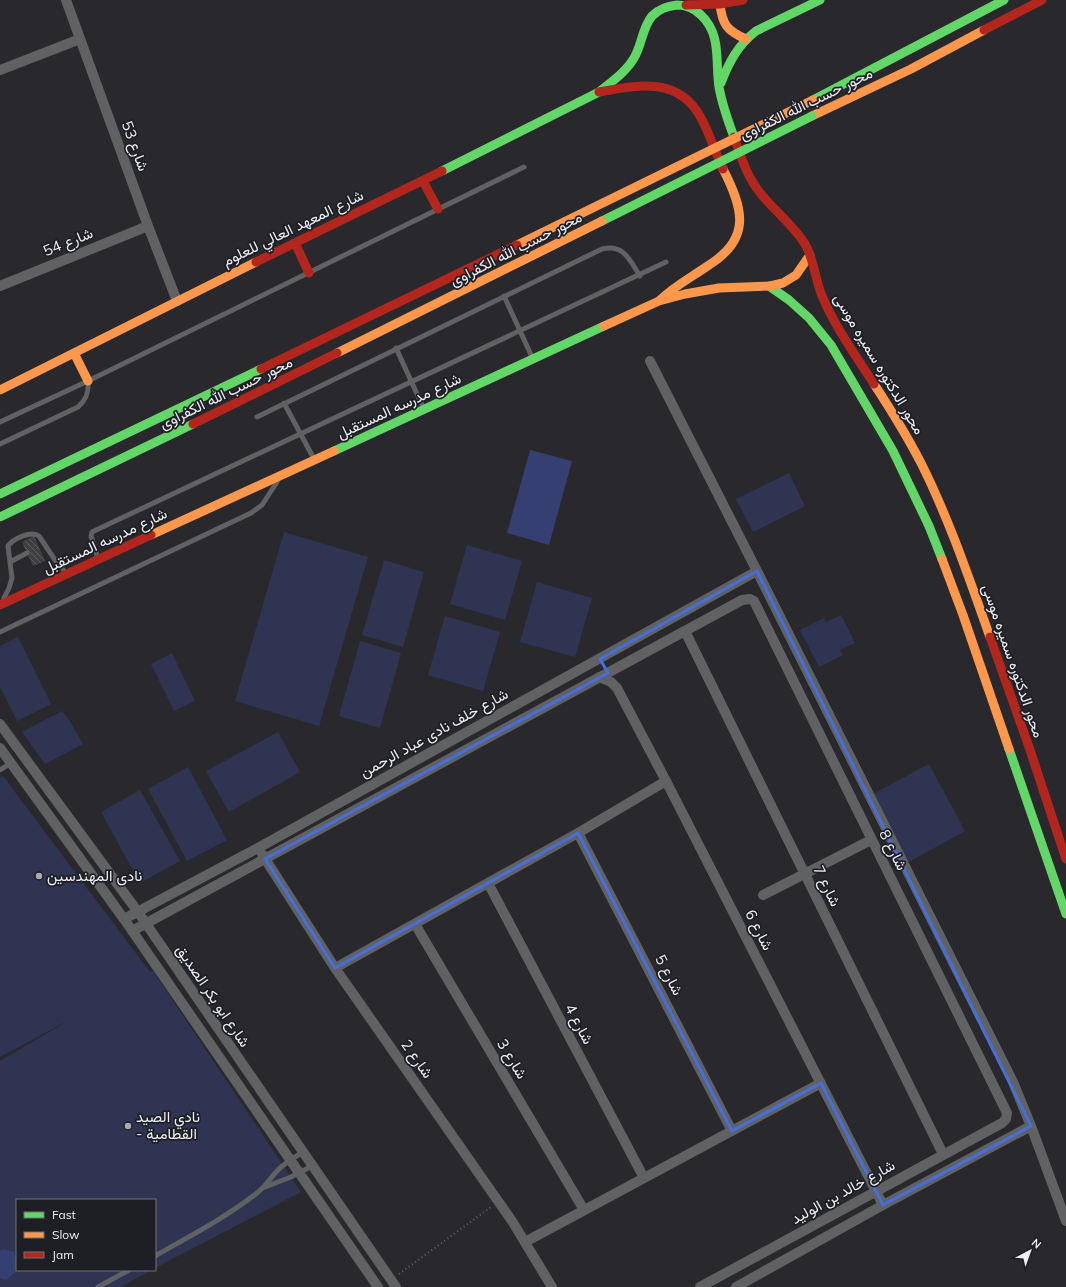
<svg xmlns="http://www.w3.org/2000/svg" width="1066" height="1287" font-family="Mulish,Vazirmatn,sans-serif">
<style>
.green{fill:#2e3451}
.water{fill:#353f72}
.building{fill:url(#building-back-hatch)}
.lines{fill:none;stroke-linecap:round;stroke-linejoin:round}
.path{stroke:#636365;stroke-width:2;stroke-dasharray:1 3;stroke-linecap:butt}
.lane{stroke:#606163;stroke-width:5}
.street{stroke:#606163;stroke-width:10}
.fast{stroke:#63d668;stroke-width:9}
.slow{stroke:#ff974d;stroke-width:9}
.jam{stroke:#b3261e;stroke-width:9}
.fast-bridge{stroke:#63d668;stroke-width:9}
.slow-bridge{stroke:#ff974d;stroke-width:9}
.jam-bridge{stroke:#b3261e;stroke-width:9}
.marked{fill:none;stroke:#476ede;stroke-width:3;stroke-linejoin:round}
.poi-dot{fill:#a9aaae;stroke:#1d1f25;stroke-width:1.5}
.labels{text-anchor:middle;stroke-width:3.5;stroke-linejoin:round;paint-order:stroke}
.street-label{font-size:15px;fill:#eeeff4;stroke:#1d1f25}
.poi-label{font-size:15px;fill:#eeeff4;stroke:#1d1f25;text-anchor:start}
</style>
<defs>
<pattern id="building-back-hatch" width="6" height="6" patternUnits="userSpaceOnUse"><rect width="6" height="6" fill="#3f3f42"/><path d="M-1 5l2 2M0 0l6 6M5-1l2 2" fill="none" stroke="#5b5b5e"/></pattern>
</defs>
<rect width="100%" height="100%" fill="#29292d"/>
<path class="green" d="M789 473 805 506 753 532 736 499Z
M284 532 368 557 319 726 235 701Z
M467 545 522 561 505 620 450 604Z
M384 560 424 572 403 647 362 635Z
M537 582 592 598 575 657 520 642Z
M841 615 855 643 840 650 843 655 819 667 800 630 824 618 826 622Z
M445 616 500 632 483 691 428 675Z
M18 637 51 704 17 721 0 687V646Z
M360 641 401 653 380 728 339 716Z
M172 653 195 701 174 711 151 664Z
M62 711 70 721 83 744 45 764 22 732Z
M278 732 300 772 229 812 206 771Z
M929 764 965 831 907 863 871 795Z
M188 767 227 840 187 861 148 789Z
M3 776 150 972 153 971 301 1192 155 1268V1200H17V1270H152L120 1287H0V1061L69 1020 0 1057V778Z
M140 790 180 861 140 883 101 812Z"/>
<path class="water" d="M530 450 572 461 549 545 507 533Z
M3 1249 14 1252 17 1258 16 1272 6 1280 0 1278V1251Z"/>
<path class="building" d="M34 536 45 561 33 566 22 542Z"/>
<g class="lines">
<path class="path" d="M399 1274 491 1207"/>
<path class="lane" d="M504 296 532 357
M396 348 423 407
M284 403 314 459
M257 417 602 249C624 244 629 259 640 276
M0 422 88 381 524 167
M0 444 78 407C86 400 89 393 88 382
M98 559 91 536 92 532 94 531 666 262
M10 562 27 553
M4 598 9 588 12 578 8 546C13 539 31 530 39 536L55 560 66 573
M0 632 251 513 262 505 277 482
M0 770 11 763
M265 1187 291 1177 312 1166
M155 1256C190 1236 225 1218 257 1193 265 1187 269 1180 276 1172 283 1164 293 1158 303 1152
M98 1287 129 1270"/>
<path class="street" d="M66 0 148 226 177 301
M0 70 80 39
M0 286 148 226
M650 361 757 571 1013 1082 1031 1126 1066 1221
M685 631 943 1154
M599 677 611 682 617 688 666 781 883 1205
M0 724 138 912 396 1287
M0 748 124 919 378 1287
M578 833 732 1131
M262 854 335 968 512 1221 552 1287
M488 883 644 1178
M763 895 871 840
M124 919 258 848 757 571
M415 924 584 1210
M132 931 742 600 750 599 754 601 1007 1113 1006 1119 1002 1123 700 1287
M335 968 578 833 666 781
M525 1242 821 1083
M736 1287 883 1205 1031 1126"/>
<path class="fast" d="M721 83C729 62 738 45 756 31L820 0
M599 92C611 82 626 72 634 58 642 45 642 28 652 16 659 9 667 6 677 5 687 5 694 8 701 15 722 35 715 61 719 87 722 104 728 121 734 137
M813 100 1004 0
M442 171 599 92
M769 286 789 300 809 318 831 345 893 451 929 526 942 559
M334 451 604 326
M1009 749 1066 914"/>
<path class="slow" d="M720 4C722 24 727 31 746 39
M812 116 911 69 984 30
M659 301C674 286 692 277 709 265 752 238 743 208 723 169
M604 326 659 301 685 294 719 288 770 286 783 283 796 275 810 255
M74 353 88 381
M874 384C891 410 907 436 921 463 949 519 969 578 990 637
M0 390 256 262
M151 535 334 451
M942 559 963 615 1009 749"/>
<path class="jam" d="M686 5 720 4 743 0
M984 30 1042 0
M599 92C637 85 679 76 701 118 710 134 715 152 723 169
M734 137C741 157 747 177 761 194 775 211 793 225 805 244 814 259 815 279 822 296 835 327 856 356 874 384
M423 181 438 209
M295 243 309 273
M256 262 442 171
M0 605 151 535
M990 637 1029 747 1066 859"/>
<path class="fast-bridge" d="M602 221 812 116
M0 494 261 369
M0 517 193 424"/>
<path class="slow-bridge" d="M517 245 813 100
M337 353 602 221"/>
<path class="jam-bridge" d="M261 369 517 245
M193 424 337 353"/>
</g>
<path class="marked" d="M757 571 1031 1126 883 1205 821 1083 732 1131 578 833 335 968 265 859 608 673 600 659Z"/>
<g class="poi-dot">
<circle cx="39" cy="876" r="4"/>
<circle cx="128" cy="1126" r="4"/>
</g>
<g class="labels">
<g class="street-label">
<text transform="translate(806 104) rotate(-26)" y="5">محور حسب الله الكفراوى</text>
<text transform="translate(135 146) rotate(70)" y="5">شارع 53</text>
<text transform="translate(293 228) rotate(-26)" y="5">شارع المعهد العالي للعلوم</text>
<text transform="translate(68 242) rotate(-22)" y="5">شارع 54</text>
<text transform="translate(516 249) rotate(-27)" y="5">محور حسب الله الكفراوى</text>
<text transform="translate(879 364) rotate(59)" y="5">محور الدكتوره سميره موسى</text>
<text transform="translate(226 393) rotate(-26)" y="5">محور حسب الله الكفراوى</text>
<text transform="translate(399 406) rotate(-25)" y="5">شارع مدرسه المستقبل</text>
<text transform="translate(105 541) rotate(-25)" y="5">شارع مدرسه المستقبل</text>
<text transform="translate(1013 661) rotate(71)" y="5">محور الدكتوره سميره موسى</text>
<text transform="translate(434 733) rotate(-29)" y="5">شارع خلف نادى عباد الرحمن</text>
<text transform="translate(893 850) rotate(63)" y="5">شارع 8</text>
<text transform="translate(827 886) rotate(64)" y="5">شارع 7</text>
<text transform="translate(759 930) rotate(63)" y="5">شارع 6</text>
<text transform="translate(669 975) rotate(63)" y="5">شارع 5</text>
<text transform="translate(213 996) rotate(56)" y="5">شارع ابو بكر الصديق</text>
<text transform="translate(579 1024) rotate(62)" y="5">شارع 4</text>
<text transform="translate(417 1059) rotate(55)" y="5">شارع 2</text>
<text transform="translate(512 1059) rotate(59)" y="5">شارع 3</text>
<text transform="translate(843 1192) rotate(-29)" y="5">شارع خالد بن الوليد</text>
</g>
<g class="poi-label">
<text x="47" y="881">نادى المهندسين</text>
<text x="136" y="1122">نادي الصيد<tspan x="136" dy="17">- القطامية</tspan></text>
</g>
</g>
<rect x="16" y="1199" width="140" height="72" fill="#1d1f25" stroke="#717278"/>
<rect x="24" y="1212" width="20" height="6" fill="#63d668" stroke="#717278"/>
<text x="52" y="1219" font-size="12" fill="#eeeff4">Fast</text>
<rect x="24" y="1232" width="20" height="6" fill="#ff974d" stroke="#717278"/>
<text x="52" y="1239" font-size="12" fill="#eeeff4">Slow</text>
<rect x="24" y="1252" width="20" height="6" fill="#b3261e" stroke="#717278"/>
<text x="52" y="1259" font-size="12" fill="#eeeff4">Jam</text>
<g transform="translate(1030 1251) rotate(41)" stroke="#1d1f25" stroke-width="3" paint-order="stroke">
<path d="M0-3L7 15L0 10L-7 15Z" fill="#eeeff4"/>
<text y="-6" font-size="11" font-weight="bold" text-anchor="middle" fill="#eeeff4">N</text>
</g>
</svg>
